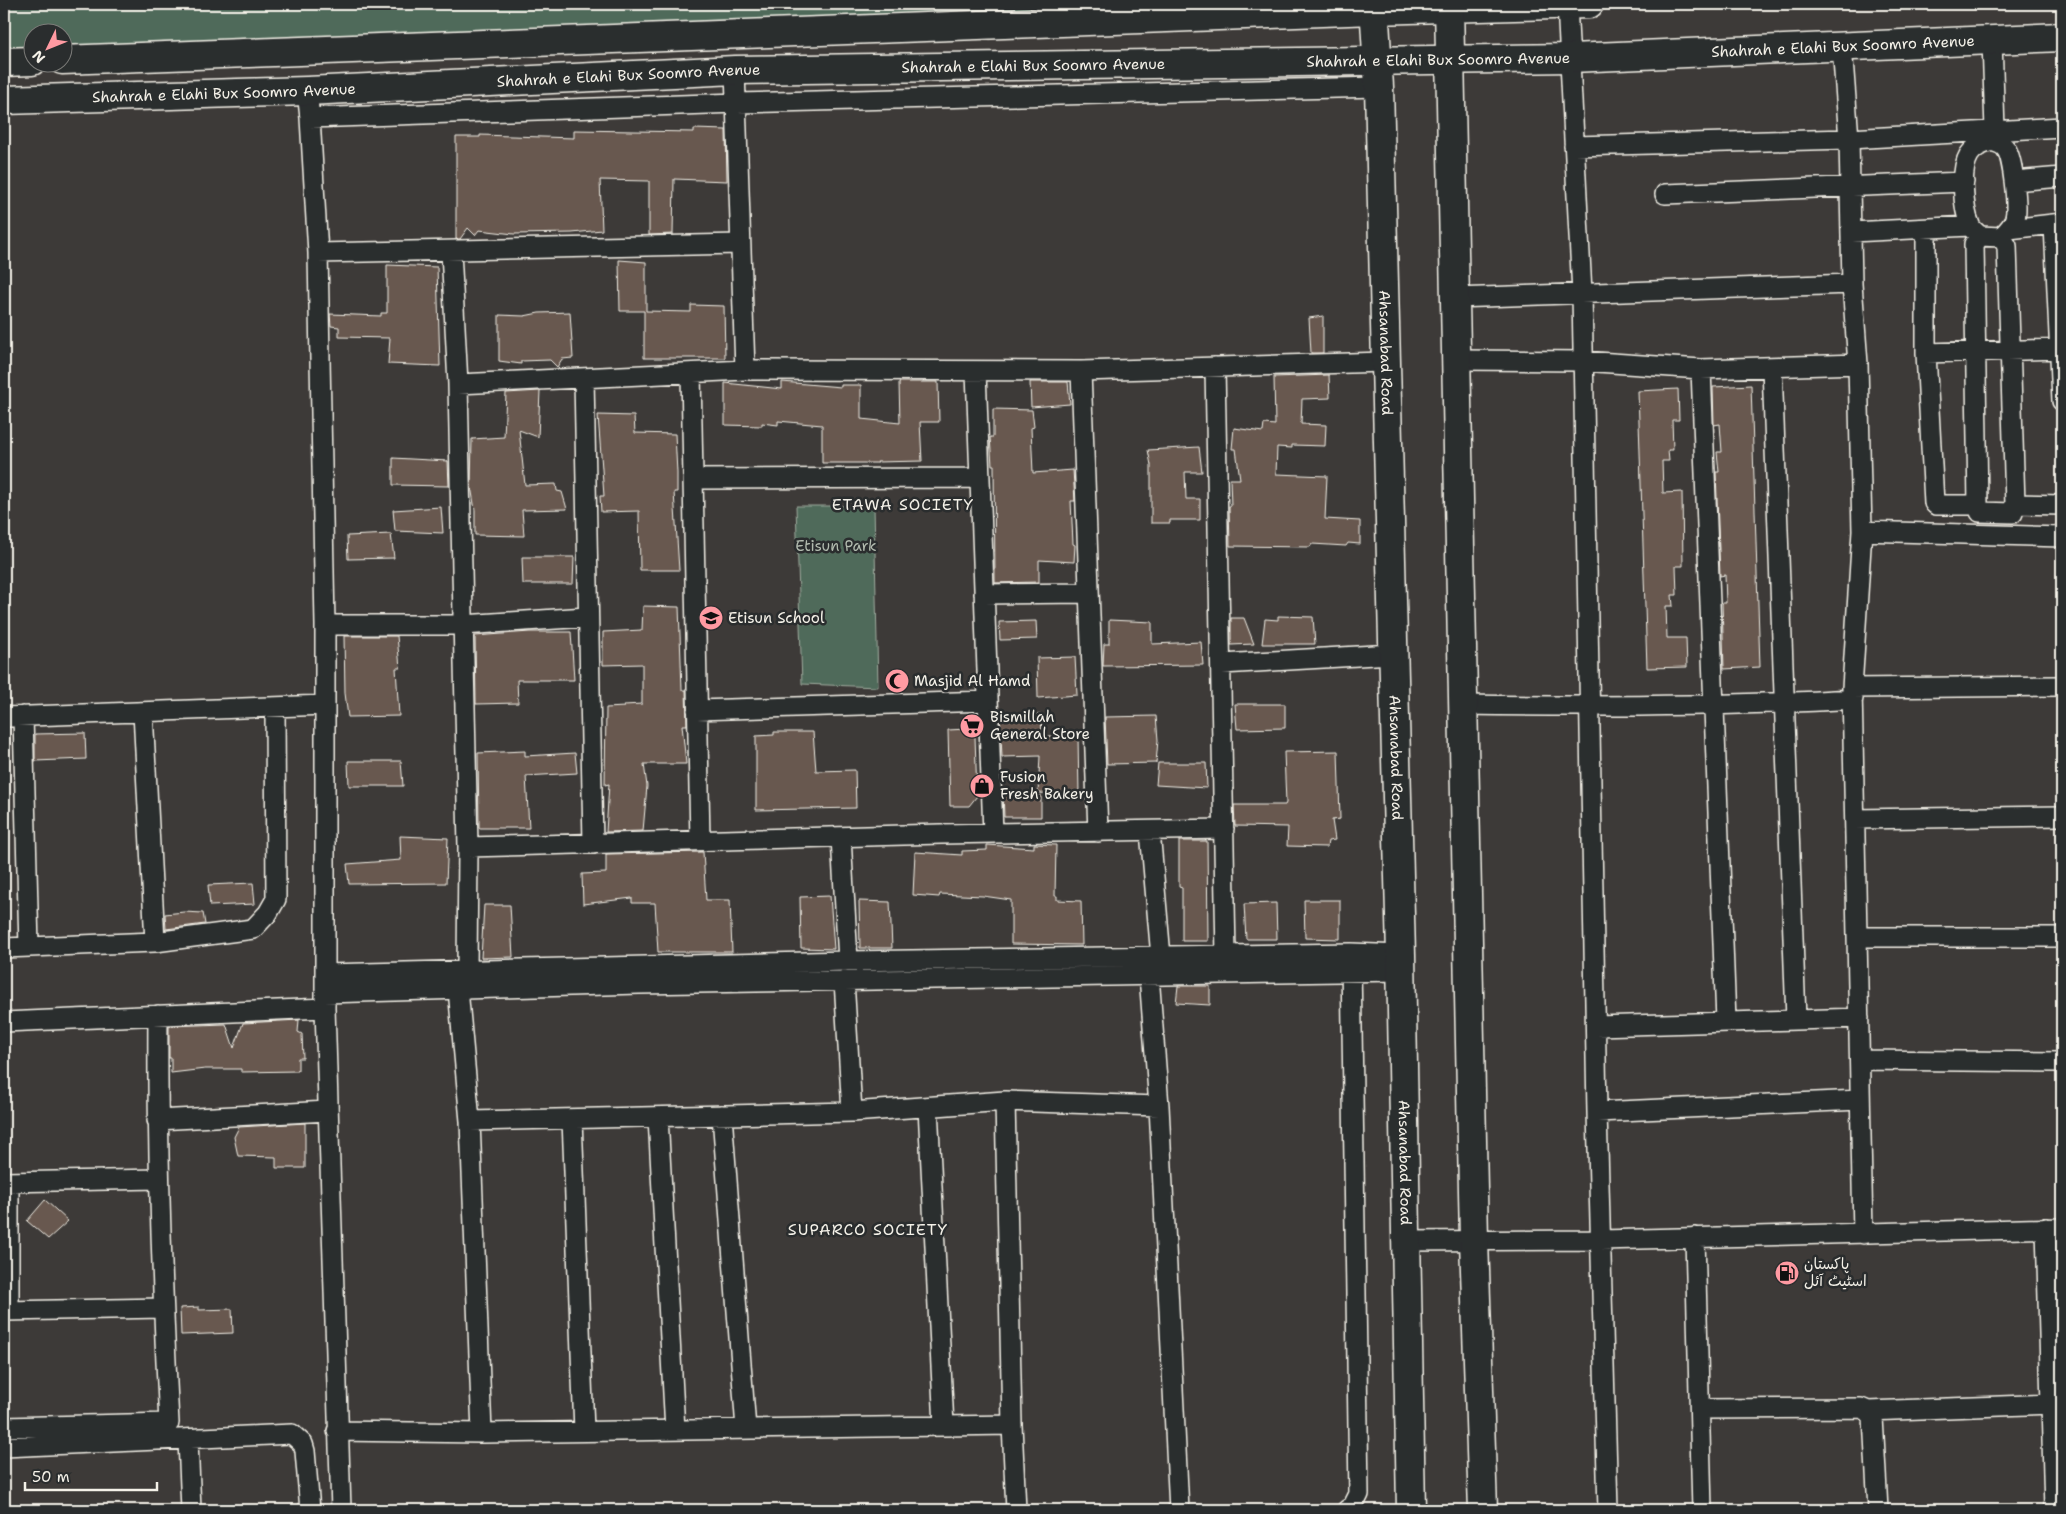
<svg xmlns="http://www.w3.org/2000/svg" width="2066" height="1514" font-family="'Shantell Sans','Playpen Sans Arabic',sans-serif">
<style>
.green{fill:#4f6a5a;stroke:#a2aea1}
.building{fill:#685950;stroke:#f4f1e8}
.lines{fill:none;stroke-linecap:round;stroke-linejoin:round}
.minor-casing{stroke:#f4f1e8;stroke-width:22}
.secondary-casing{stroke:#f4f1e8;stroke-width:31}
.primary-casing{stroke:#f4f1e8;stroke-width:31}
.minor{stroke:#2a2d2e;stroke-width:19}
.secondary{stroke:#2a2d2e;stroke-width:28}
.primary{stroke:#2a2d2e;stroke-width:28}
.labels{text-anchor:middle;stroke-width:5;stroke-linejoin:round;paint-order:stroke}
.street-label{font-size:15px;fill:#f4f1e8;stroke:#2a2d2e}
.park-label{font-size:15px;fill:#b2bbaf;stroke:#2a2d2e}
.poi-label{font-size:15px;fill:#f4f1e8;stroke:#2a2d2e;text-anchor:start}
.neighbourhood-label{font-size:16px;letter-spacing:1px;fill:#f4f1e8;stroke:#2a2d2e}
</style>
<rect width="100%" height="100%" fill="#3d3a38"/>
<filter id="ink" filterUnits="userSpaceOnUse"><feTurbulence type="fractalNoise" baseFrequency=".02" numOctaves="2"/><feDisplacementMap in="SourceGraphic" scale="10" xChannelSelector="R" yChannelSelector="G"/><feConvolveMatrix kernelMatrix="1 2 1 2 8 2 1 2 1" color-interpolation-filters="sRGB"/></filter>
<g filter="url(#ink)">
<path class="green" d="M4 4H1372L63 52 62 32H32V53L4 54Z
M796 506H874L878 687 802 684Z"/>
<path class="building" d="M694 129 726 130 727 181 674 179 673 234 649 235V181L600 180 602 230 572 233 514 234 479 230 475 235 468 228 460 239H456V137H480V135L574 138V130L694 132Z
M619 260 646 262V311L691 312V305L724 306 725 358H644V311H620Z
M387 265 437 267 440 366 388 364 390 338 339 337V327L331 326 330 314 381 316V313H387Z
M570 312 573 358 562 359 557 367 550 360 521 361V364L499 361V315L524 316 539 313Z
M1323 316V353H1311L1309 318Z
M1329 375 1330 398 1302 399 1301 424 1326 425 1325 446 1292 445V448L1277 447 1276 474 1327 476 1325 519 1360 521V544L1348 543 1346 546 1312 544 1310 547 1230 546 1229 506H1231L1230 479H1240L1236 449H1232L1234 428 1263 432 1264 424 1275 425 1274 377Z
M782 382 841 387V385H861V419L900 423 899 382H938L939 422H920L922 461 877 462 878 463H822V425L778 421V425L762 423V426L725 425V383L782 389Z
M1030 382H1068L1070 404 1031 407Z
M1751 385 1760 667 1724 669 1722 603H1726L1725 575 1720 576 1716 472H1719L1717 452H1722L1720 424 1714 425 1713 387Z
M1678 389 1679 420H1672L1673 450H1668L1669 461H1662L1663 493 1682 492 1683 566H1676L1677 595H1672L1673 606H1666L1667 638H1686L1687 667 1647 668 1638 391Z
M540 391 538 437 519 430 525 485 556 484 557 491 562 492 567 509 522 510 524 536 475 535V510L471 486 472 439 504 437 506 393Z
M993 409 1032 410 1034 427 1031 428 1033 473 1073 470 1075 501H1071L1073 544 1075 545 1074 562 1039 560V582L995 583 994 465H992L990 437H993Z
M598 415 634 416 635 433 675 434 677 473V492H674L679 570H640L639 511 601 512 600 496H604Z
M1199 447 1202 472H1185L1186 499H1200V520H1170V523H1151V465L1148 450Z
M393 458 448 461 449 486 393 485Z
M441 507 443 533 395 531 393 510Z
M391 534 394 558 348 559 347 536Z
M522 557H574L573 584H523Z
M643 606 679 607 682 690H686L687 725H682L686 764H644L647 786 643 831 606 832 609 784 605 785 606 708 625 707 624 705 642 704V664L603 665V632L642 630Z
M1278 616 1313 617 1315 644H1262L1265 619 1278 620Z
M1231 618H1244L1254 644 1231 645Z
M1109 620 1152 622V644L1201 642 1203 665 1103 666 1104 644H1109Z
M1036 621 1037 639 1000 640 999 622Z
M530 632H571L574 680H517L518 703 476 704 475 636Z
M344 636H397L400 668H396L399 716 348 717 345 693Z
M1075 657 1077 695 1038 698 1037 658Z
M1235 704H1285V728L1237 729Z
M1000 714 1041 715 1042 736 1078 737 1079 795 1038 793 1040 756 1002 757Z
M1156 716 1158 740 1156 763 1107 764 1105 717Z
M967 729 975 737 977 796 969 806H950L948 730Z
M774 732H813L816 771 855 770 856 808 756 810V736L774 735Z
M85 733 86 759 35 761V734Z
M525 751V756L575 753 577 773 526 776 529 828H479L478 753Z
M1338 751 1340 819 1332 820 1335 840 1328 841 1327 847 1287 846 1288 827 1235 826 1234 805H1285L1286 803 1284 752Z
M348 761H401L403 786H349Z
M1158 763H1206L1207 788 1156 785Z
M1003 792 1041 795V817H1004Z
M400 836 448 838 446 883 349 884 347 864 401 860Z
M1179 841H1207L1208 941H1182V888L1179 887Z
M1034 844 1056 845 1055 896H1057V900L1081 901 1082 945 1011 944V900L983 896 940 894 939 897 913 895 915 852 962 855V851L987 850V845L1034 848Z
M703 852 706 900H730L732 952H658L655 903H632V898L583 904 582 874 606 873V854Z
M253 883 255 904 210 906 208 885Z
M830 896 834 949 801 948 800 897Z
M1304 900H1340V939L1305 938Z
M859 901 890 902 892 948H860Z
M1276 903 1277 939H1246L1244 904Z
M484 905H510L513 957 481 958Z
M184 912 203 913 205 924 166 929 165 914Z
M1178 986H1210V1005L1176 1003Z
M299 1020 298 1032 302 1034 303 1058H298V1071L241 1072V1069H205L171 1073V1058H169V1026L226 1024 234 1048 243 1023Z
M305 1123V1168H276V1157L238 1156 234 1137 239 1127Z
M45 1200 68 1221 48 1239 27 1221Z
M199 1307V1310L232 1309 233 1333 181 1335 180 1308Z"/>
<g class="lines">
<defs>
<path id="minor" d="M1567 4 1582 293 1597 1112 1608 1510
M1992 41 1995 130 1992 141C1983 144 1975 146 1969 155 1960 170 1963 208 1970 225 1971 229 1977 233 1980 236L2001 237C2006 232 2013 226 2015 218 2018 207 2013 158 2006 149 2003 144 1997 143 1992 141
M1842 46 1849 139 1852 284 1858 364 1862 531 1852 688 1863 1234
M735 70 745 370
M307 91 310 118 318 253 325 625V1008L341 1510
M310 118 737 103 1379 87
M1574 146 1849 139 2062 127
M2014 181 2062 177
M1665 194 1964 182
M2054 224 2062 401
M2009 229 2062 223
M1926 230V353L1934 503 1936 505H1978
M1852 232 1970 226
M1980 236 1974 244 1978 505 1980 512 2013 513 2015 504 2007 246 2001 237
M451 251 458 384 468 847 467 971
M318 253 740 244
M1455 298 1852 284
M1926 353 2060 349
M1456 360 1582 361 1701 369 1858 364
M1215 367 1226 955
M1772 367 1796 1019
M1701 369 1726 1021
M976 371 993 833
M1081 371 1098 832
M691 373 700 841
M584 378 593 844
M458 384 745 370 1081 371 1385 362
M693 479 980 478
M2015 504 2062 505
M1862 531 2062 537
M984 594 1088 593
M325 625H463L587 617
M1222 664 1392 654
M1852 688 2062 686
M1463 705C1593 707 1723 707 1853 699
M697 710 988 701
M23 716 29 947
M4 717 325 705
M1855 819 2062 816
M1150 831 1161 957
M841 837 848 961
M468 847 941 834 1224 829
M1857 937H2062
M155 942 253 929 268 913 276 899 275 707
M4 948 155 942 143 712
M325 974 848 961 1351 953 1401 955
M1149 975 1159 1106 1179 1510
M844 980 852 1112
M458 989 470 1121 482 1433
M325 993 639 984 1401 971
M4 1022 325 1008
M1597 1026 1859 1018
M1860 1060 2062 1062
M1005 1101 1012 1425 1016 1510
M928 1107 944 1426
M1597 1112 1860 1100
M722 1115 746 1429
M658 1117 675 1430
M572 1119 584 1431
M157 1120 328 1111
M470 1121 852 1112 1005 1101 1159 1106
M4 1182 159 1179
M2046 1228 2054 1510
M1695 1237 1702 1510
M1406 1241 1601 1240 2062 1228
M4 1311 163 1308
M9 1311V1182
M1700 1409 1861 1408 1868 1411 1873 1417 1878 1510
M1868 1411 2051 1404
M4 1427 169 1423C162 1288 157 1152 158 1015
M337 1431 482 1433 1012 1425
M188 1440 191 1510
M4 1447 292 1434 303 1444 305 1451 310 1510
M1347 1510 1353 1506 1359 1494 1351 961"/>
<g id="secondary">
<path d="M62 60 1374 10 1589 4"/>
<path d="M4 62 32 61"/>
<path id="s1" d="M4 100 307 91 735 70 1571 58 2062 37"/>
</g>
<g id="primary">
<path id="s2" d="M1374 4 1379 87 1401 955 1411 1510"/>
<path d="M1449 4 1474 1240 1483 1510"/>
</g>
</defs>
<use href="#minor" class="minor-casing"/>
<use href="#secondary" class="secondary-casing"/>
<use href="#primary" class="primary-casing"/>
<use href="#minor" class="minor"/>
<use href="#secondary" class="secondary"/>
<use href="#primary" class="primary"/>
</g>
</g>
<defs>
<symbol id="school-disc" viewBox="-11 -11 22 22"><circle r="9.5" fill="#ff9aa2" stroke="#2a2d2e"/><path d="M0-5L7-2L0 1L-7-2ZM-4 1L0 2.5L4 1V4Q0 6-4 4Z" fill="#111"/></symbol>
<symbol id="mosque-disc" viewBox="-11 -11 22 22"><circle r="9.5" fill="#ff9aa2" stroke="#2a2d2e"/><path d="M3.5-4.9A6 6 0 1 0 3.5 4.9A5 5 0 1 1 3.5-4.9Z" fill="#111"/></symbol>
<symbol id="supermarket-disc" viewBox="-11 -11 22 22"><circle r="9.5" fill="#ff9aa2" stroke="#2a2d2e"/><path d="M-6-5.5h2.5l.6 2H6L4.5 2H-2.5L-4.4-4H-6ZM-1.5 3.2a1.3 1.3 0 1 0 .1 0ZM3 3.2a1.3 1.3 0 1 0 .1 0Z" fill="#111"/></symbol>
<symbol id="shop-disc" viewBox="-11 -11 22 22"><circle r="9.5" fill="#ff9aa2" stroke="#2a2d2e"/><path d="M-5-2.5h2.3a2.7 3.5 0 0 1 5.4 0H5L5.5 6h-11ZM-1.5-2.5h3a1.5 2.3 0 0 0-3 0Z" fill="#111"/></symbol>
<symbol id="fuel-disc" viewBox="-11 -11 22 22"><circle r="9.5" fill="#ff9aa2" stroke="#2a2d2e"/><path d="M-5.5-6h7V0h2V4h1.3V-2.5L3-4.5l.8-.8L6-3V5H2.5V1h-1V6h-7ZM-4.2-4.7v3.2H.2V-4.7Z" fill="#111"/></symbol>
</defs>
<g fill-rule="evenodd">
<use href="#school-disc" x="697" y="604" width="28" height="28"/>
<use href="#mosque-disc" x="883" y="667" width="28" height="28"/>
<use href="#supermarket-disc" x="958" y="712" width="28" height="28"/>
<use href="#shop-disc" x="968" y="772" width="28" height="28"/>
<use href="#fuel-disc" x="1773" y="1259" width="28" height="28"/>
</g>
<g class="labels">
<g class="street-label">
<text dy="5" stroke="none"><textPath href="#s1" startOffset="1840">Shahrah e Elahi Bux Soomro Avenue</textPath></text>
<text dy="5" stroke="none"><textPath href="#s1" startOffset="1435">Shahrah e Elahi Bux Soomro Avenue</textPath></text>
<text dy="5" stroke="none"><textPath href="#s1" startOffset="1030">Shahrah e Elahi Bux Soomro Avenue</textPath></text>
<text dy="5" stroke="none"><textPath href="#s1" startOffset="625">Shahrah e Elahi Bux Soomro Avenue</textPath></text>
<text dy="5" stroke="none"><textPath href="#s1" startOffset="220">Shahrah e Elahi Bux Soomro Avenue</textPath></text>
<text dy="5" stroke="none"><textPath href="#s2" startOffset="349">Ahsanabad Road</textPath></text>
<text dy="5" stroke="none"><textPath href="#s2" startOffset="754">Ahsanabad Road</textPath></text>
<text dy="5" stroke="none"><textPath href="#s2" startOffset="1159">Ahsanabad Road</textPath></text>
</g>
<g class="park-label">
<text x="836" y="551">Etisun Park</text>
</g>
<g class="poi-label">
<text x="728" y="623">Etisun School</text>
<text x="914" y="686">Masjid Al Hamd</text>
<text x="990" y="722">Bismillah<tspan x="990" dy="17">General Store</tspan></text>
<text x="1000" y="782">Fusion<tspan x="1000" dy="17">Fresh Bakery</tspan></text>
<text x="1804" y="1269">پاکستان<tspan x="1804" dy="17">اسٹیٹ آئل</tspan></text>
</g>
<g class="neighbourhood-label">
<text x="903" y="510">ETAWA SOCIETY</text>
<text x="868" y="1235">SUPARCO SOCIETY</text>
</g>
</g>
<rect width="2066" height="1514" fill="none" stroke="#2a2d2e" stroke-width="20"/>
<rect x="10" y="10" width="2046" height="1494" fill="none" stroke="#f4f1e8" stroke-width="2" filter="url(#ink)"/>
<g transform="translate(48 48) rotate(227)"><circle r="24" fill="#2a2d2e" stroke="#7b7b78"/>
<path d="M0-4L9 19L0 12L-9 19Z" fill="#ff9aa2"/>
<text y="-8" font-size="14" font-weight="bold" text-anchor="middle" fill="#f4f1e8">N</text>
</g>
<path d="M25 1482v8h132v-8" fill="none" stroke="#f4f1e8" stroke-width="2.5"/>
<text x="32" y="1482" font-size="15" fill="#f4f1e8" stroke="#2a2d2e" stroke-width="4" paint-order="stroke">50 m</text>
</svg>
